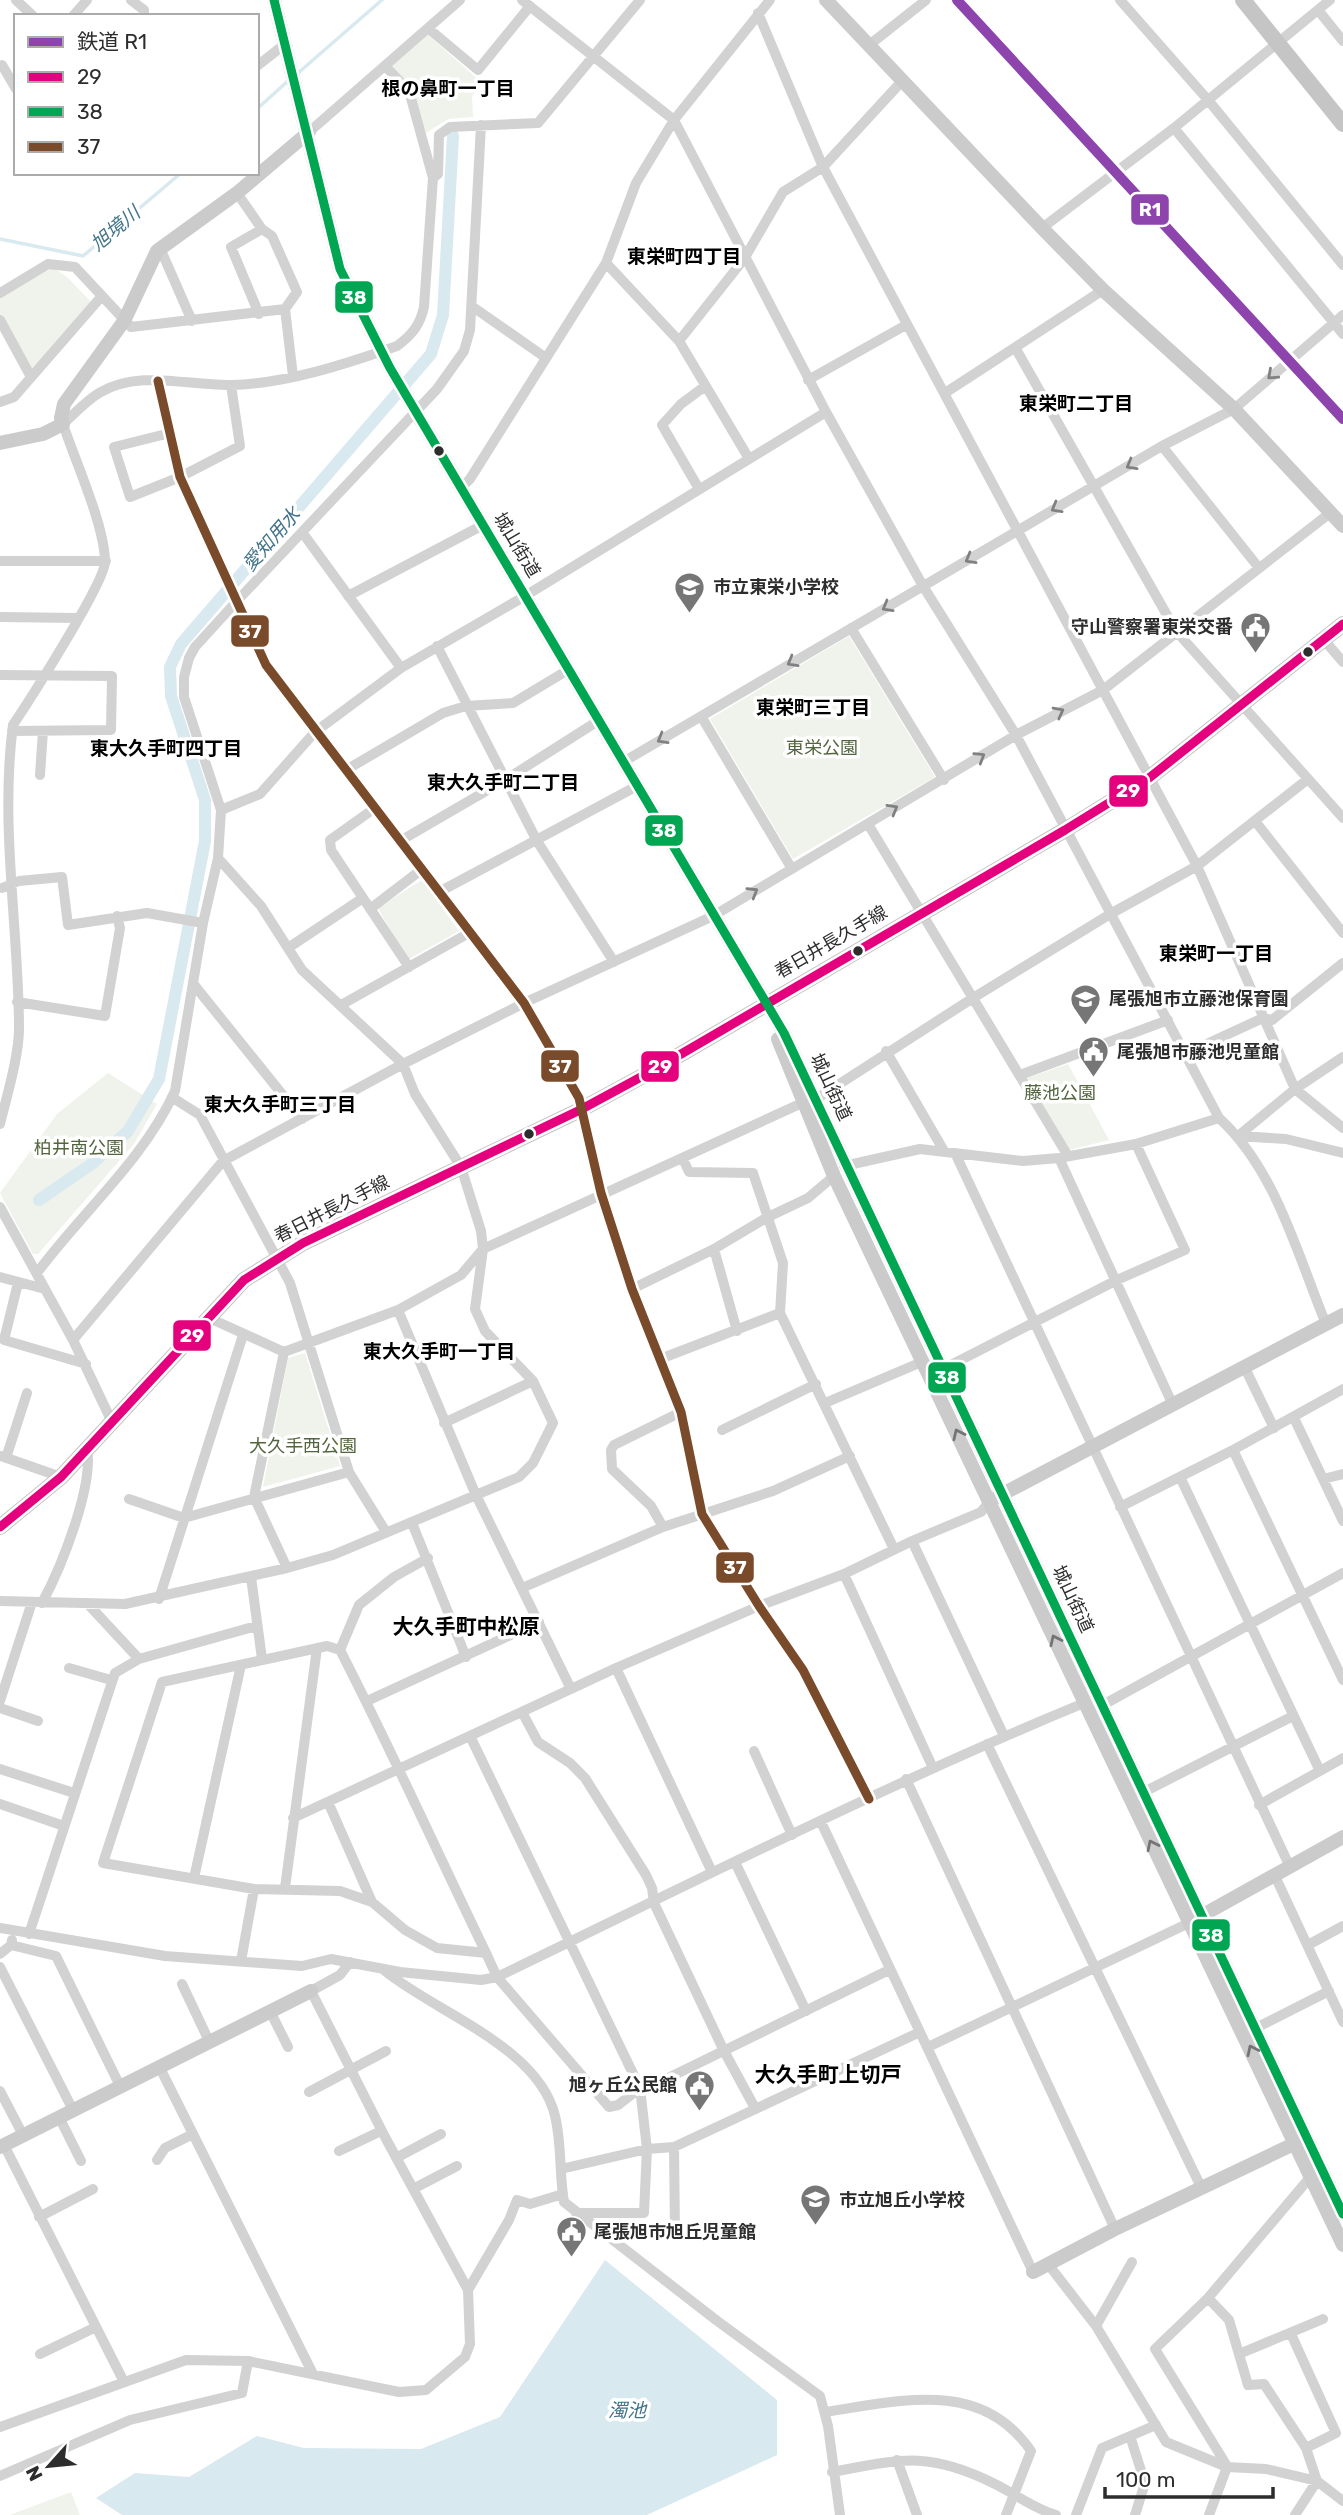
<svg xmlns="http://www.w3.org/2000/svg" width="1343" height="2515" font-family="Rubik,'Noto Sans JP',sans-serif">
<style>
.green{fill:#f0f3eb}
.water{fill:#d8e9ef}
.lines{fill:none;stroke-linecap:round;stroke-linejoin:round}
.stream{stroke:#d8e9ef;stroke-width:3.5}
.canal{stroke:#d8e9ef;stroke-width:12}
.street{stroke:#d2d2d2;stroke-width:10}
.secondary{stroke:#cbcbcb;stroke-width:14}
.primary{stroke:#c5c5c5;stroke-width:16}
.bus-1-casing{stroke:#fff;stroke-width:14}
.bus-2-casing{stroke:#fff;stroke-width:14}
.bus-3-casing{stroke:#fff;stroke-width:14}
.bus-1{stroke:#e5007d;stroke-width:9}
.bus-2{stroke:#00a651;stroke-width:9}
.bus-3{stroke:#7a4b2a;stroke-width:9}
.rail-1-casing{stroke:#fff;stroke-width:16}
.rail-1{stroke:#8e44ad;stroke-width:10}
.oneway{stroke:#808080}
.oneway2{stroke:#747474}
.bus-dot{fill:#2d2d2d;stroke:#fff;stroke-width:2.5}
.labels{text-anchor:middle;stroke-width:7;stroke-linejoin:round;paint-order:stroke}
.street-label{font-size:18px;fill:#2d2d2d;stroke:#fff}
.poi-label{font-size:18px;font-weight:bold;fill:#2d2d2d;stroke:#fff;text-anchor:start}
.park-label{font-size:18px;fill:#53653e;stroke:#fff}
.neighbourhood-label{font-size:19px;font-weight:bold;fill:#000;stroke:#fff}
.water-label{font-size:19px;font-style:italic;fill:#417389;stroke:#fff}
.quarter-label{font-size:21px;font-weight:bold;fill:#000;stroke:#fff}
.line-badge{stroke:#fff;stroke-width:2.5}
.badge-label{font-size:19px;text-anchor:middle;font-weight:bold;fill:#fff}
</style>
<rect width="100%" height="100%" fill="#fff"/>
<path class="green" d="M427 34 482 83 472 96 473 117 448 119 426 133 391 66Z
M48 264 67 277 94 305 32 369 0 318V298Z
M849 636 935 777 793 859 710 719Z
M422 880 459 931 407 960 378 908Z
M1068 1064 1109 1140 1069 1150 1027 1078Z
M108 1073 157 1104 134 1144 38 1254H33L0 1193 57 1114Z
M305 1353 340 1466 263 1487 288 1358Z
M71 2492 80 2515H10Z"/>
<path class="water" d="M605 2260 777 2400V2455L647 2515H122L96 2498 135 2473 189 2477 257 2436 304 2448 421 2449 500 2417Z"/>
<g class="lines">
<path class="stream" d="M298 73 382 0
M257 109 289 80
M0 239 83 256 181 173"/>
<path class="canal" d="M39 1200 93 1163 128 1131 159 1079 205 841V800L171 696 170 667 181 644 431 354 443 315 453 136"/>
<path class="street" d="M16 0 33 16
M131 0 144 10V16
M522 0 674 120 826 412 923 586 1016 735 1219 1118C1276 1170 1297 1254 1326 1324
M1120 0 1208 100 1343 265
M1318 10 1343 41
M758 13 823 167 1197 866 1295 1089 1343 1128
M73 16 87 0
M429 29 478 70 530 6
M868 46 926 0
M2 65 16 89
M257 66 285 44
M385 66 409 91 433 178
M1174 128 1343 334
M309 132 460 0
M1042 228 1174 128 1330 0
M160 248 192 321
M606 263 679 341 748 457
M0 293 48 264 75 267 131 327 285 309 297 292 272 236 262 229 237 193
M473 307 546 358
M285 309 293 376
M259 314 231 247 262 229
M0 320 31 377
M679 341 744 259 783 192 823 167 903 80
M1016 349 1176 631 1343 818
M808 380 906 325
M158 381 180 477 266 665 524 1003 579 1098 601 1193 632 1289 681 1412 702 1514 759 1606 803 1670 869 1799
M945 393 1103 290
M0 402 14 397 101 297
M170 433 114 447 130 497 180 477 240 446 231 385
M1162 446 1259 568
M461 488 470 479 606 263 636 183 674 120 770 0
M699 489 662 425 681 404 704 387
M302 532 401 668
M0 561H106
M348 596 483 525
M0 617 78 618
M851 628 944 780
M1324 640 1343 662
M437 646 537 841 614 962
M0 675 112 676 111 730 12 731
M701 716 792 869
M623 762 1162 446 1234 409 1343 315
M346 770 443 713 466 706 513 703 568 670
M40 775 43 731
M375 808 330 840 331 850 409 967
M221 810 260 794 315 732 401 668 525 596 826 412
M1255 821 1343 933
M868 824 1068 1156
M400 841 505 780 598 721
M2 888 19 881 62 877 68 925 147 913 203 923
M439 892 637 786
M370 909 421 870
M288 948 363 898
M195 986 302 1119
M17 1002 105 1016 120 928 117 916
M341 1005 469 933
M886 1051 944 1151
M1185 1054 1263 1018 1272 1020 1343 963
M1020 1075 1168 1020
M173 1098 200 1115 290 1283 349 1472 386 1532
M816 1099 973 998 1112 913 1197 866 1308 779
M0 1124C7 1095 20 1053 19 1024 18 924 0 823 13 725 29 701 105 582 105 562 105 526 75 461 63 424 74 414 86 401 99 393 139 369 188 386 231 385 285 384 346 364 397 346 412 335 420 325 424 307L433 178 438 174 439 135 450 127 538 123 640 0
M1238 1136 1295 1089 1343 1057
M1238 1136 1286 1139 1343 1153
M955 1153 1290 1867
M1059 1158 1172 1403
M683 1159 689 1172 753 1173 783 1263 780 1313 894 1549
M844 1166 920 1149 1023 1161 1059 1158 1136 1144 1219 1118
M0 1207 73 1340 111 1420
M714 1249 737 1331
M37 1273C82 1212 143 1161 175 1091L203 923 218 858 221 810 184 697V677L189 658 195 647 236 602 437 389 464 351 470 330 481 125
M0 1277 45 1289
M18 1283 4 1340 86 1364
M632 1289 714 1249 766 1218 808 1198 834 1176
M398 1310 475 1493 571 1689
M207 1317 284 1352 398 1310 461 1275 483 1249 802 1103
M73 1340 223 1161 403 1064 524 1003 713 916 1016 735 1103 690 1330 513
M284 1352 254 1497 287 1568
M660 1359 780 1313
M1244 1366 1274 1428
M945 1368 1117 1280 1185 1250 1136 1144
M825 1403 924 1361
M1294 1418 1343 1521
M444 1423 533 1381
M722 1430 816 1384
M1233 1450 1343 1680
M1 1456 61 1477
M6 1458 27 1393
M1180 1477 1320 1771
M1323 1479 1343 1474
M129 1499 184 1518 349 1472
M1120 1507 1233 1450 1343 1389
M412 1523 466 1657
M663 1527 651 1506 612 1469 611 1450 614 1445 681 1412
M912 1541 1004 1736
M844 1574 933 1768
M251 1577 262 1659
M522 1588 663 1527 773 1491 850 1456
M159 1599 243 1335
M0 1601 125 1604 287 1568 333 1555 519 1477 533 1463 553 1423 533 1381 485 1331 475 1309 483 1249 481 1231 461 1167 415 1094 403 1064 302 970 261 906 218 858
M42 1603C61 1568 94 1486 87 1448
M87 1603 139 1659
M340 1650 359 1605 394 1577 428 1558
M69 1668 111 1680
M616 1668 712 1872
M0 1701 32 1602
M367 1701 539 1622
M1101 1706 1343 1573
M0 1708 38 1721
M522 1712 538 1742 570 1763 585 1778 646 1875 652 1888 654 1903 724 2051 755 2108
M470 1736 640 2088 647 2149 644 2213H576
M987 1744 1201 2187
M754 1751 792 1835
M0 1769 74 1793
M906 1779 1115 2229
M1142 1793 1293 1716
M328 1802 372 1902
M0 1804 64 1826
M1259 1805 1343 1758
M293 1818 616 1668 759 1606 844 1574 912 1541 981 1512 990 1501
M821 1822 1033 2272
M735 1862 806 2011
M1275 1876 1343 2022
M194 1878 241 1665
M285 1888 317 1648
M0 1928 165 1956 302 1966 331 1959 400 1972 481 1980 497 1977C692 1883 885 1785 1084 1703
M29 1934 115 1673 139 1659 256 1626
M11 1945 56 1956 121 2088
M1308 1945 1343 1926
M486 1953 437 1948 405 1930 372 1902 340 1891 254 1889 103 1863 162 1682 327 1646 340 1650C391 1749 437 1852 486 1953L497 1977 609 2107 618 2105 640 2088 666 2079 889 1970
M0 1954 11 1945 12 1940
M241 1961 254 1889
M0 1967 73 2110
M385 1971C435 2012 539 2047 555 2116 562 2144 559 2174 564 2202L716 2320 820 2396 828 2426 840 2515
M182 1984 209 2041
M270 2011 288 2047
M1256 2028 1329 1991
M928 2047 1191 1922
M159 2066 313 2374
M0 2091 23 2135
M309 2092 386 2051
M59 2117 81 2161
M4 2145 123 2380
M674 2147 675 2233
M339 2151 381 2131
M396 2158 441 2134
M157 2160 165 2148 193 2134
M561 2169 647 2149 674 2147 920 2032
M413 2189 457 2166
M39 2217 93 2189
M1048 2264 1096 2326 1166 2442 1227 2467 1266 2469 1317 2481 1343 2501
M468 2290 509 2220 517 2200 530 2204 563 2194
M1208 2298 1229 2320 1248 2385 1264 2384 1306 2448 1317 2481 1295 2515
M1096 2326 1132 2262
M1291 2334 1336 2433 1306 2448
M40 2354 96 2327
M1239 2354 1323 2319
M825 2412C900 2401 981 2378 1031 2451L1006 2515
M0 2427 186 2360 248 2361 399 2392 426 2390 465 2357 470 2344 468 2290 385 2137 311 1991 340 1975 350 1962
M1130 2436 1145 2483 1135 2515
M897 2460 917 2515
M1227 2466 1155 2349 1208 2298 1312 2175
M832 2472C901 2459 928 2451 993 2483 1014 2493 1034 2509 1056 2515
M0 2476 130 2420 242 2393 248 2361
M1076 2515 1102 2448 1156 2425
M1209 2515 1227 2467"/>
<path class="secondary" d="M274 0 340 269 390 368 784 1033 1343 2214
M826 0 1042 228 1103 290 1234 409 1343 526
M0 443 43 434 63 424 61 418 64 404 124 321 157 251 237 193 309 132
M778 1039 834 1176 1343 2245
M997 1497 1343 1315
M1194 1920 1343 1837
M0 2147 311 1991
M1033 2272 1115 2229 1296 2143"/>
<path class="primary" d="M1243 0 1343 124
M0 1527 61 1477 244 1280 303 1243 580 1110 652 1071 1065 830 1149 778 1343 624"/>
<defs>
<path id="bus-1" d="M0 1527 61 1477 244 1280 303 1243 580 1110 652 1071 1065 830 1149 778 1343 624"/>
<path id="bus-2" d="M274 0 340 269 390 368 784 1033 1343 2214"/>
<path id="bus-3" d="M158 381 180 477 266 665 524 1003 579 1098 601 1193 632 1289 681 1412 702 1514 759 1606 803 1670 869 1799"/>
</defs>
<use href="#bus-1" class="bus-1-casing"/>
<use href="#bus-2" class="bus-2-casing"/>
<use href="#bus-3" class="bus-3-casing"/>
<use href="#bus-1" class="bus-1"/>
<use href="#bus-2" class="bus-2"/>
<use href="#bus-3" class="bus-3"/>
<defs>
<path id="rail-1" d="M957 0 1343 419"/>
</defs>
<use href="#rail-1" class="rail-1-casing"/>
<use href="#rail-1" class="rail-1"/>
</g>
<defs><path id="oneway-chevron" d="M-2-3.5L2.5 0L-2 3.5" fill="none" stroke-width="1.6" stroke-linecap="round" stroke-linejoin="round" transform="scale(1.75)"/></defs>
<g class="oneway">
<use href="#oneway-chevron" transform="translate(1272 375) rotate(138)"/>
<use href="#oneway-chevron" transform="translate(1131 465) rotate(150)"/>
<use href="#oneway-chevron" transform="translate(1056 508) rotate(150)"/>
<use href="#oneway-chevron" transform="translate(970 559) rotate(150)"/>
<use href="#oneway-chevron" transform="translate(887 607) rotate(150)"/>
<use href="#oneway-chevron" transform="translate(792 662) rotate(150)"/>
<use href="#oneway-chevron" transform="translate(1059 712) rotate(-28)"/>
<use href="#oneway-chevron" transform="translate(662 739) rotate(150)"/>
<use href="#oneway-chevron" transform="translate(980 757) rotate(-32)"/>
<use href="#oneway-chevron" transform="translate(893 809) rotate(-30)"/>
<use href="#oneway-chevron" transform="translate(753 892) rotate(-31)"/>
</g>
<g class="oneway2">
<use href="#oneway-chevron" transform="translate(958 1434) rotate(-115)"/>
<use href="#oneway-chevron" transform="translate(1055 1640) rotate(-115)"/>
<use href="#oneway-chevron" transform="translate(1152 1845) rotate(-116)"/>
<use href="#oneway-chevron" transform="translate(1252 2050) rotate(-116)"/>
</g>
<defs>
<symbol id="school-pin" viewBox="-11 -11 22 30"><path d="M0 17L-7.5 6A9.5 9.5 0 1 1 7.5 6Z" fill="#767676" stroke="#fff"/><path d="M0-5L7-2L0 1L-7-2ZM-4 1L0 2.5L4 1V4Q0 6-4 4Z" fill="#fff"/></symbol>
<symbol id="civic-pin" viewBox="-11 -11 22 30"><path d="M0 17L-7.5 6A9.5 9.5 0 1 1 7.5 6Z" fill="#767676" stroke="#fff"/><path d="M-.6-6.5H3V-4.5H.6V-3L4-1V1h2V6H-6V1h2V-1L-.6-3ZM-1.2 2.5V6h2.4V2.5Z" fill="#fff"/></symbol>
</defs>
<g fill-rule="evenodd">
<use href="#school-pin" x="672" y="570" width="35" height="47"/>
<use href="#civic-pin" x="1238" y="610" width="35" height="47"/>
<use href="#school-pin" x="1068" y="982" width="35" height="47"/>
<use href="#civic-pin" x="1076" y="1034" width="35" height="47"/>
<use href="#civic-pin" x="682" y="2068" width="35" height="47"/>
<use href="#school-pin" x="798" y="2182" width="35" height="47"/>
<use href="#civic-pin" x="554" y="2214" width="35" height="47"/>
</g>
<g class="bus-dot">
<circle cx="439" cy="451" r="6"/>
<circle cx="1308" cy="652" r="6"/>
<circle cx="858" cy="951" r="6"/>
<circle cx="529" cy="1134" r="6"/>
</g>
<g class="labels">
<g class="street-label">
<text transform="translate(517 545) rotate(59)" y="6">城山街道</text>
<text transform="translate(831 942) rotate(-30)" y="6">春日井長久手線</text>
<text transform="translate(831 1087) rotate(65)" y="6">城山街道</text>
<text transform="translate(332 1209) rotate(-27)" y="6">春日井長久手線</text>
<text transform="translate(1073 1599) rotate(65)" y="6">城山街道</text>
</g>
<g class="poi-label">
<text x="713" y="593">市立東栄小学校</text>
<text x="1233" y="633" text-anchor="end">守山警察署東栄交番</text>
<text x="1109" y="1005">尾張旭市立藤池保育園</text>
<text x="1117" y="1058">尾張旭市藤池児童館</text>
<text x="677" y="2091" text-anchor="end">旭ヶ丘公民館</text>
<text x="839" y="2206">市立旭丘小学校</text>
<text x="594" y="2238">尾張旭市旭丘児童館</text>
</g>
<g class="park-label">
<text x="822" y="754">東栄公園</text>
<text x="1060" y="1099">藤池公園</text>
<text x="79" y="1154">柏井南公園</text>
<text x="303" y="1452">大久手西公園</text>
</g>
<g class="neighbourhood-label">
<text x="448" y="95">根の鼻町一丁目</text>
<text x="684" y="263">東栄町四丁目</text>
<text x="1076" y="410">東栄町二丁目</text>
<text x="813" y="714">東栄町三丁目</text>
<text x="166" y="755">東大久手町四丁目</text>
<text x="503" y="789">東大久手町二丁目</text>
<text x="1216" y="960">東栄町一丁目</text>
<text x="280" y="1111">東大久手町三丁目</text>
<text x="439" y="1358">東大久手町一丁目</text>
</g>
<g class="water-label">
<text transform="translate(115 228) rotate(-40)" y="7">旭境川</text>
<text transform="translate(271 539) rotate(-49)" y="7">愛知用水</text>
<text x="627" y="2417">濁池</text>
</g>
<g class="quarter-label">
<text x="466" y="1634">大久手町中松原</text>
<text x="828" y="2082">大久手町上切戸</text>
</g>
</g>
<g class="line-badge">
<rect x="1130" y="193" width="40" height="33" rx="7" fill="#8e44ad"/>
<rect x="334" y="280" width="40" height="34" rx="7" fill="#00a651"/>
<rect x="230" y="614" width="40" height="34" rx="7" fill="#7a4b2a"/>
<rect x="1108" y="774" width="41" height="34" rx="7" fill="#e5007d"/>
<rect x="644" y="814" width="40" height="33" rx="7" fill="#00a651"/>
<rect x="540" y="1049" width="40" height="34" rx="7" fill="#7a4b2a"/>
<rect x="640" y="1050" width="40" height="33" rx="7" fill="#e5007d"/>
<rect x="172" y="1319" width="40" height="33" rx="7" fill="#e5007d"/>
<rect x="927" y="1361" width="40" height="33" rx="7" fill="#00a651"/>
<rect x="715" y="1551" width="40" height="33" rx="7" fill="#7a4b2a"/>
<rect x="1191" y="1918" width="40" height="34" rx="7" fill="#00a651"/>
</g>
<g class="badge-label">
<text x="1150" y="216">R1</text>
<text x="354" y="304">38</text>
<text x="250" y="638">37</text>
<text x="1128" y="797">29</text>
<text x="664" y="837">38</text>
<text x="560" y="1073">37</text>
<text x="660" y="1073">29</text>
<text x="192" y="1342">29</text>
<text x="947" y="1384">38</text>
<text x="735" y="1574">37</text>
<text x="1211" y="1942">38</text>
</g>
<rect x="14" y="14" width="245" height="161" fill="#ffffff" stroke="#ababab" stroke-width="2"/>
<rect x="28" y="37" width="35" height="10" fill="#8e44ad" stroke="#ababab" stroke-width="2"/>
<text x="77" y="49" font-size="21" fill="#2d2d2d">鉄道 R1</text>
<rect x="28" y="72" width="35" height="10" fill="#e5007d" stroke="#ababab" stroke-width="2"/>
<text x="77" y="84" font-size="21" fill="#2d2d2d">29</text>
<rect x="28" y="107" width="35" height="10" fill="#00a651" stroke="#ababab" stroke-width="2"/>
<text x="77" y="119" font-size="21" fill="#2d2d2d">38</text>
<rect x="28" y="142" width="35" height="10" fill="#7a4b2a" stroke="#ababab" stroke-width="2"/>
<text x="77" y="154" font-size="21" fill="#2d2d2d">37</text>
<g transform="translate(49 2466) rotate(243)" stroke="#ffffff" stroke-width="5" paint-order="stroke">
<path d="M0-5L12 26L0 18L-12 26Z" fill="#2d2d2d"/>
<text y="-10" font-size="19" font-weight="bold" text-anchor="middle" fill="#2d2d2d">N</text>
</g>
<path d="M1105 2487v10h168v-10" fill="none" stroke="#2d2d2d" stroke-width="3.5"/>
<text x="1116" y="2487" font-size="21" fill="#2d2d2d" stroke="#ffffff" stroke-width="5" paint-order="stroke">100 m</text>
</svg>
